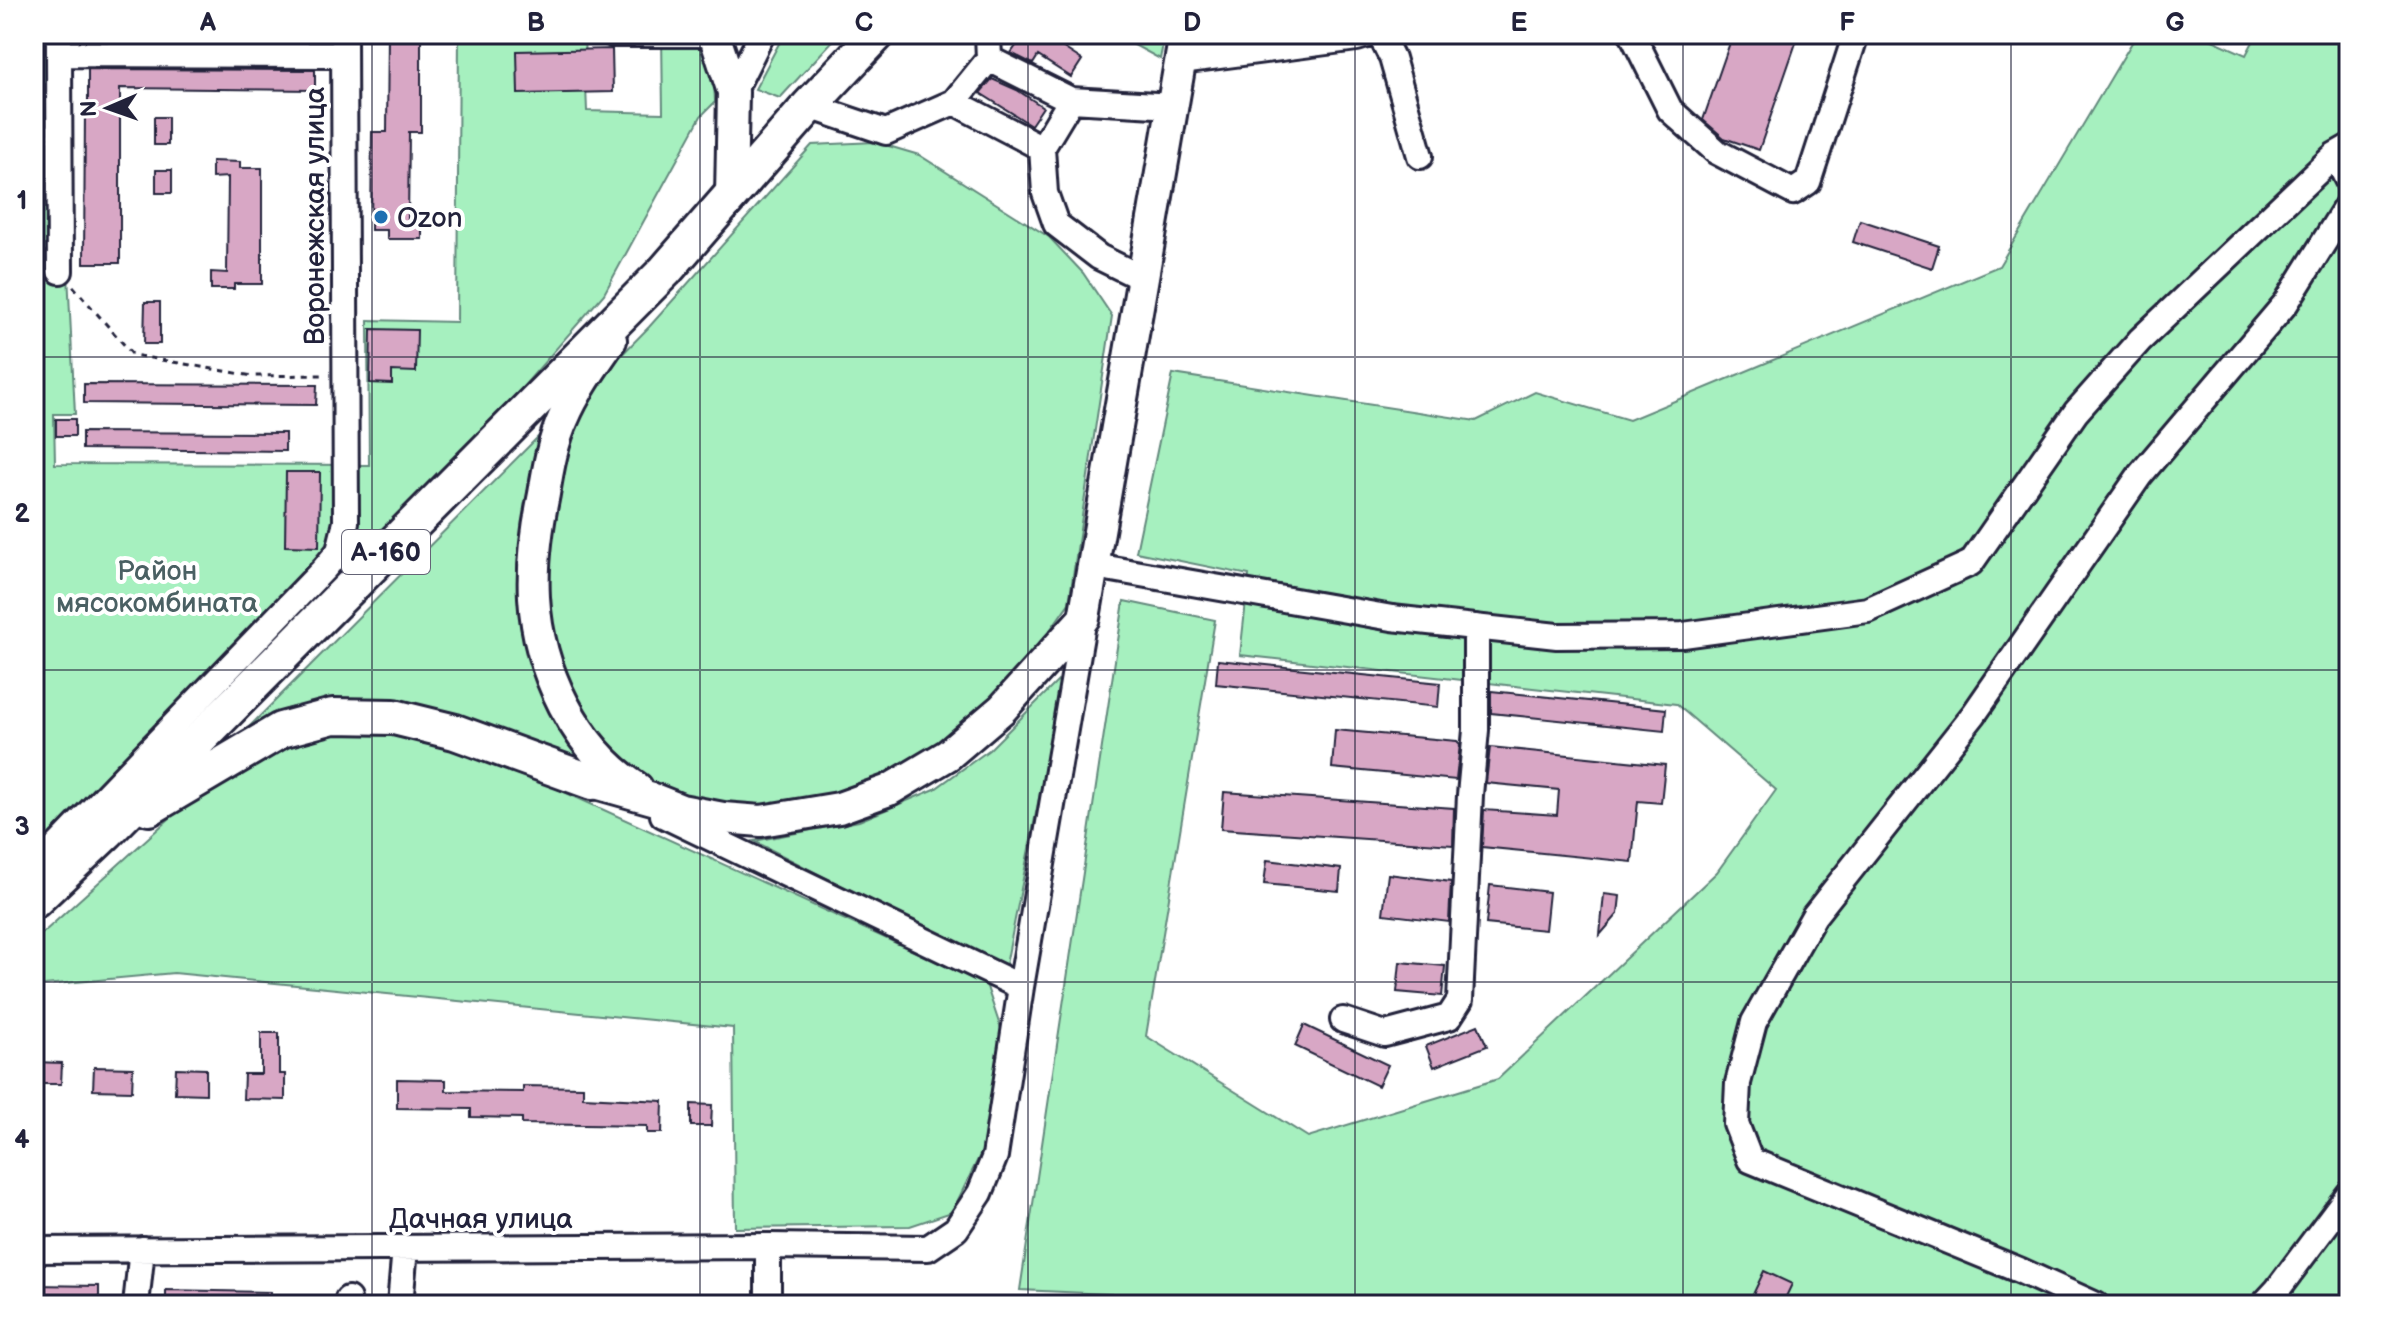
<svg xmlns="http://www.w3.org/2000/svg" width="2383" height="1339" font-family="'Balsamiq Sans',sans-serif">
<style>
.green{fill:#a6f0bf;stroke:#64897d;stroke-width:2}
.building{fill:#d8a7c5;stroke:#22223b;stroke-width:2}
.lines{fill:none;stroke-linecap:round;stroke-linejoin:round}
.minor-casing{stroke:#22223b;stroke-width:30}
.major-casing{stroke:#22223b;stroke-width:36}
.highway-casing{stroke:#22223b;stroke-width:40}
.path{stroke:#22223b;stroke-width:3;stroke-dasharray:6 6;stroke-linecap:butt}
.minor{stroke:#fff;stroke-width:24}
.major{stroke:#fff;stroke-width:30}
.highway{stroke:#fff;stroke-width:34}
.grid{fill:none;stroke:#22223b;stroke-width:2;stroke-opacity:0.55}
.poi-dot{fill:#1f6fb2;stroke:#fff;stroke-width:3}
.labels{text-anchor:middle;stroke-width:8;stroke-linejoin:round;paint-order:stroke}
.shield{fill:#fff;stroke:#646476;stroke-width:2}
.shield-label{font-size:26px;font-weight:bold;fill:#22223b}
.street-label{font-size:28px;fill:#22223b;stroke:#fff}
.poi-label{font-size:28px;fill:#22223b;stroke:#fff;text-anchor:start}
.park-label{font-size:28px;fill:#4a6063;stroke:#fff}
.neatline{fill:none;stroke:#22223b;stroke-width:3}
.grid-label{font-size:26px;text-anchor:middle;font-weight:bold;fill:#22223b}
</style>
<rect width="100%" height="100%" fill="#fff"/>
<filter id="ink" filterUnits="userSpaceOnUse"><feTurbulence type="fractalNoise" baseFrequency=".0125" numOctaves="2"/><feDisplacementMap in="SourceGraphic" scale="16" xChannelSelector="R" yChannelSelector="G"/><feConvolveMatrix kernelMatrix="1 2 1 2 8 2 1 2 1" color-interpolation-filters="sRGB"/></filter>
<g filter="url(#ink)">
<path class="green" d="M34 34H56L75 414H54L55 464 369 465 368 320 457 322 459 34 584 36 587 111 663 113 662 34H704L713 61 715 102 701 116 604 294 453 467 34 874Z
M784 34H839L780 98 755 89Z
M1114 34H1165L1160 59Z
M2137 34H2199L2246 55 2257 34H2349V1305H1308L1306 1303 1020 1290 1124 601 1215 620 1146 1036 1308 1137 1498 1079 1717 872 1776 790 1676 704 1240 655 1249 575 1136 552 1173 374 1476 421 1535 392 1629 420 1999 266Z
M875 142 919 155 1049 237 1083 273 1112 316 1069 603 1022 670 976 715 926 757 877 782 833 798 742 810 700 802 669 791 618 763 590 730 573 692 557 651 549 606V543L557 490 573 428 597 380 649 327 812 145Z
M545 430V692L582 767 428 711 375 700 327 706 251 725Z
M1063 676 1005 970 754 841 859 821 935 789 989 750Z
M359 725 436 740 549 785 986 984 1001 1029 982 1151 952 1212 910 1226 735 1228 733 1028 174 973 34 986V941L191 799 289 743Z"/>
<path class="building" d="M256 34H315V40H256Z
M388 34H421V132H409L408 222H422V239H387V230H371L372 132H387Z
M1003 34H1042L1082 60 1071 77 1038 56 1033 64 1011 53 1018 43Z
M1733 34H1799L1759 150 1724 138 1703 120Z
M612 49 613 92 518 94 517 51Z
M88 69 315 70V90L120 88V263H84L85 110H88Z
M992 79 1017 90 1043 107 1031 125 980 93Z
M154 117H168V145H154Z
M212 161 240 162V168H262V284H234V289H211V272L227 273 228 177 212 178Z
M156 170H172V193H156Z
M1860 220 1939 246 1932 268 1853 242Z
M145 302H160V344H144Z
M371 329 417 330 416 372 392 371V384L370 383Z
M84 384 317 385 316 405 84 403Z
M56 419H75V436H56Z
M82 432 285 433V451L82 449Z
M286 472H320L319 547 285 546Z
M1218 660 1440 683 1438 707 1216 684Z
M1491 691 1666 709 1664 731 1491 713Z
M1335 730 1457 741 1460 744 1456 780 1332 768Z
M1490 747 1665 765 1661 803 1638 801 1632 862 1482 847 1484 810 1557 815 1559 790 1486 783Z
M1224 792 1454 808 1453 845 1221 829Z
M1267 860 1341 869 1339 891 1264 884Z
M1388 874 1451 882 1449 922 1383 914Z
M1490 885 1549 892 1545 930 1486 924Z
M1604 894 1620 896 1618 914 1600 935Z
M1400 962 1445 966 1442 996 1397 992Z
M1304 1025 1388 1065 1378 1086 1295 1046Z
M1478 1025 1487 1046 1434 1067 1426 1046Z
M261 1033H279V1074H285V1100L243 1099 244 1074H261Z
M34 1062 62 1063 61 1084H34Z
M94 1067 133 1068 132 1091 93 1090Z
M176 1068 206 1069V1094L175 1093Z
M397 1079 446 1080V1091L523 1092V1086L583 1087V1097L663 1101 662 1133H647V1126L522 1124V1118L471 1117V1109L397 1108Z
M691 1104 712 1105 711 1126H691Z
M1764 1271 1792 1284 1782 1305H1748Z
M34 1285 99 1286V1305H34Z
M166 1290 270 1292V1305H166Z"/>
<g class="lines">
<defs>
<path id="minor" d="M59 34V54L344 55
M613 34H714
M1380 34 1392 58 1420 156
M1632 34 1670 110 1717 152 1793 192 1808 182 1856 34
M59 54 60 271
M1209 57 1219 34
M989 59 1071 100
M1181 61 1357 38 1370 34
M733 92 762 34
M954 102 1042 148 1045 193 1056 224 1099 257 1144 279
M809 106 886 132 954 102 989 59 988 34
M1042 148 1071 100 1173 106
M2335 155 2349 183
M1095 566 1392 618 1557 636 1683 635 1868 610 1971 563 2076 412 2140 340 2335 155 2349 147
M663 815 1021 987
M34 870 324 569 339 551 346 522 344 34
M1343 1020 1385 1034 1449 1017 1460 1000 1470 795 1476 730V627
M768 1246V1305
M34 1250 768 1246 928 1248 956 1229 980 1193 995 1156 1021 987 1084 618
M136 1305 142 1249
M348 1305V1299
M400 1305 405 1248
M2096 1305 2021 1271 1750 1160 1736 1124 1738 1083 1754 1022 1814 916 1974 714 2140 475 2286 303 2349 202
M2263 1305 2277 1290 2349 1194"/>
<path id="major" d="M714 34 733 92 731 196
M611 340C594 365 576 389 564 417 553 440 548 469 544 494 537 528 532 562 534 597 538 669 575 749 637 788
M592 782 656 800 681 810 723 818 761 821 839 808 889 790 948 755 1002 709 1084 618 1185 34"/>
<path id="highway" d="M149 808 281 730 333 716 394 717 455 732 592 782
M34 901 107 832 665 271 809 106 877 34"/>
</defs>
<use href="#minor" class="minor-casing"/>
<use href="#major" class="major-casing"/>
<use href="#highway" class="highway-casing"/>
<path class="path" d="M73 286 133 355 253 376 324 375"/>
<use href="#minor" class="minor"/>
<use href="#major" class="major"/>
<use href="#highway" class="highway"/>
</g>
</g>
<path class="grid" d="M372 34V1305M700 34V1305M1028 34V1305M1355 34V1305M1683 34V1305M2011 34V1305M34 357H2349M34 670H2349M34 982H2349"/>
<circle class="poi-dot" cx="381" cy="217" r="8"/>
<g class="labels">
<rect class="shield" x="342" y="530" width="88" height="44" rx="6"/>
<g class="shield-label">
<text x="386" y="561">А-160</text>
</g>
<g class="street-label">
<text transform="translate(314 216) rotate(-90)" y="10">Воронежская улица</text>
<text x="481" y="1228">Дачная улица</text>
</g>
<g class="poi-label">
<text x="397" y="227">Ozon</text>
</g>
<g class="park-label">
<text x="157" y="580">Район<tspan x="157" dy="32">мясокомбината</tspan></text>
</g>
</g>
<rect width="2383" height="1339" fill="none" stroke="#fff" stroke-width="88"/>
<g transform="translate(108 108) rotate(268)" stroke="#ffffff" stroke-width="6" paint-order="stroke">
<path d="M0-6L14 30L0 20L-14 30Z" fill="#22223b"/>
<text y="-12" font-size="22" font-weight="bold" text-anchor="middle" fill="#22223b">N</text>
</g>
<rect x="44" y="44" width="2295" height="1251" class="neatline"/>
<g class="grid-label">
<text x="208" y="31">A</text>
<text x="536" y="31">B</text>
<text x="864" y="31">C</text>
<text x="1192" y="31">D</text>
<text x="1519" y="31">E</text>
<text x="1847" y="31">F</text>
<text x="2175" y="31">G</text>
<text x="22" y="209">1</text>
<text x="22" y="522">2</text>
<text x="22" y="835">3</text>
<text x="22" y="1148">4</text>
</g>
</svg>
